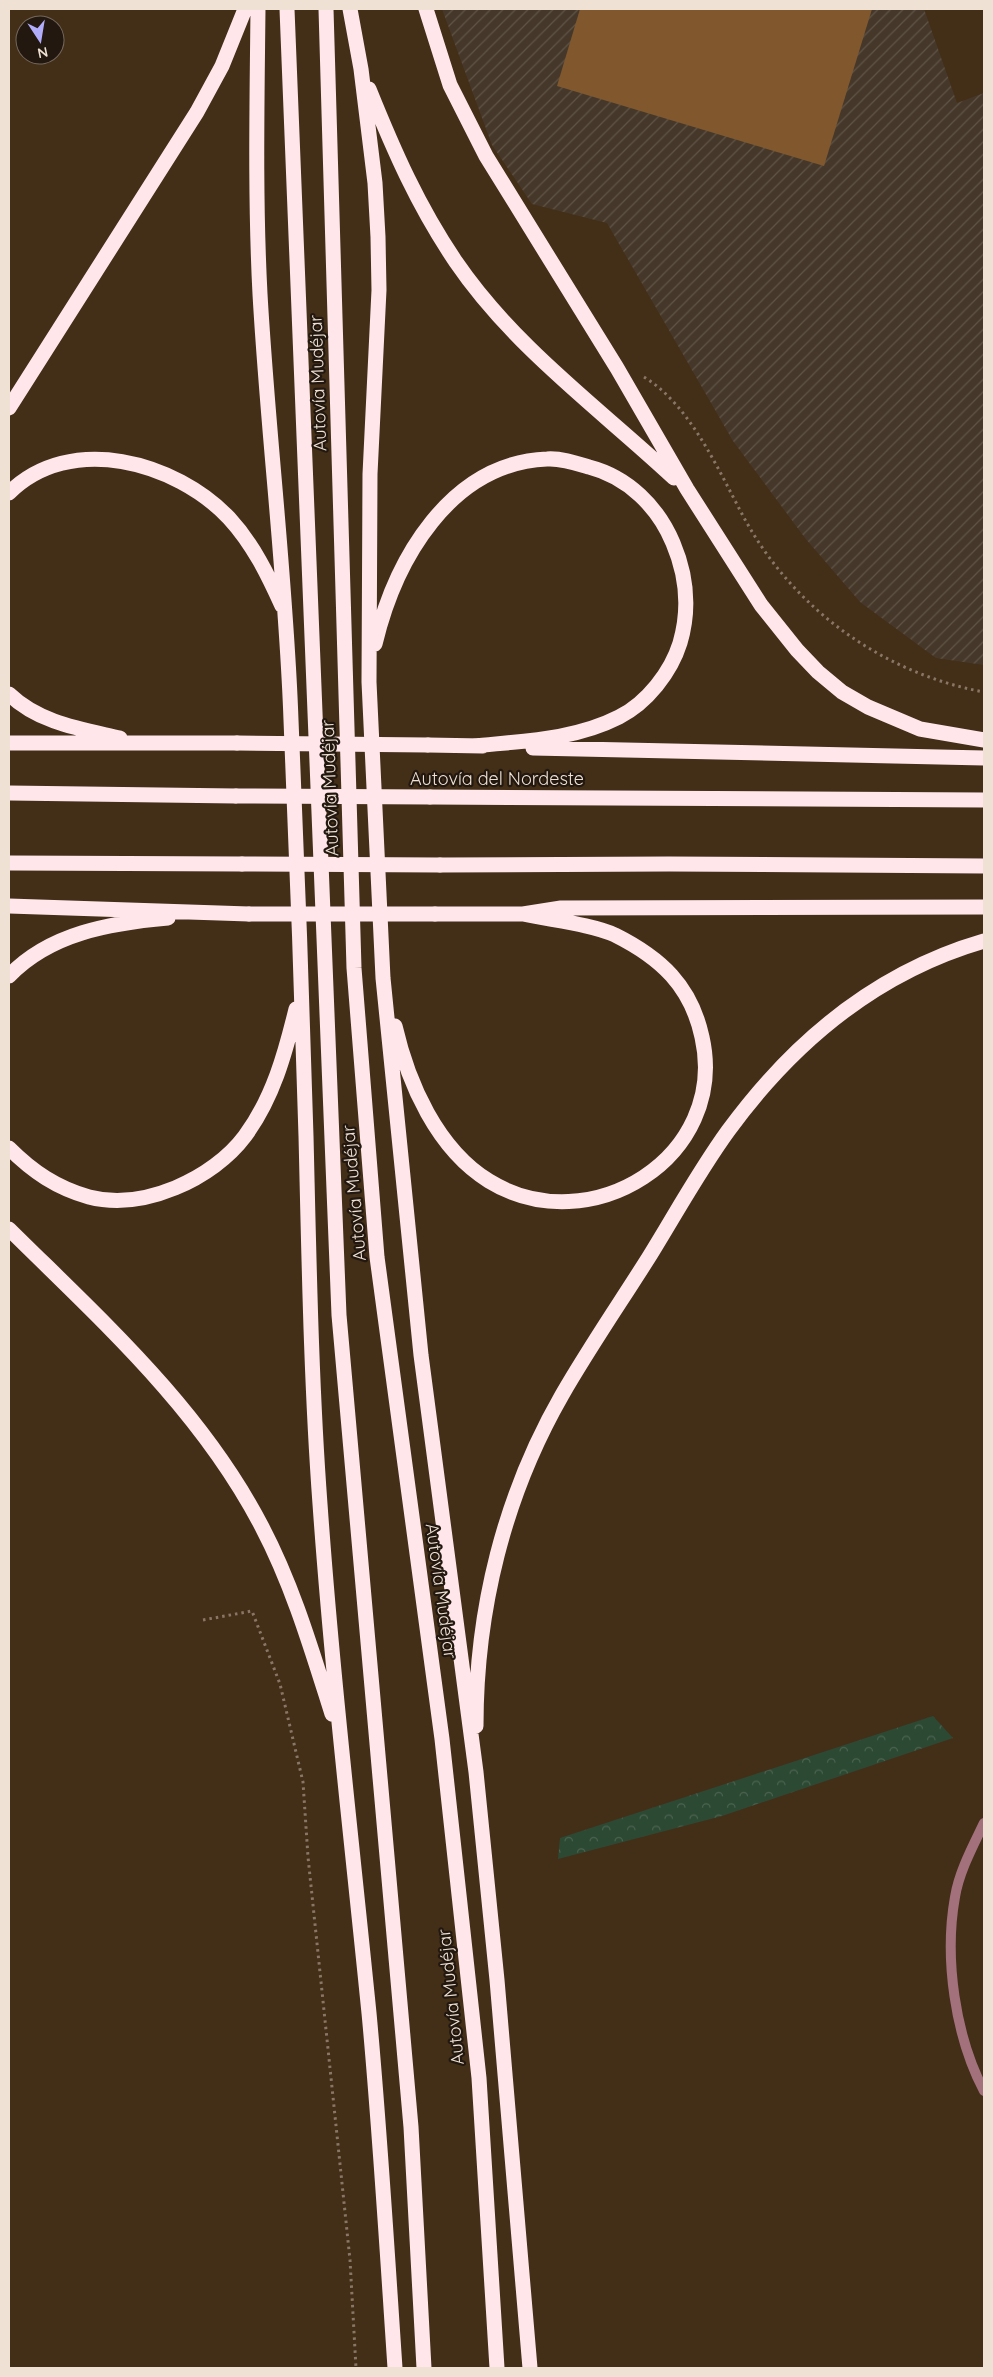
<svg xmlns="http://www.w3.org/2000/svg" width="993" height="2377" font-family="Quicksand,sans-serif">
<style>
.industrial{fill:url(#industrial-furrows)}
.forest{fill:url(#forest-crowns)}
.building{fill:#81582e}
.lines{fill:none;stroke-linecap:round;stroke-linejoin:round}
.path{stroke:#897765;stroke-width:3;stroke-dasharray:2.5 4;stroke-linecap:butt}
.minor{stroke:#a2717b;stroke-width:10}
.motorway{stroke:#ffe6ea;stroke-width:15}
.motorway-bridge{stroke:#ffe6ea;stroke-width:15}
.labels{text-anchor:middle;stroke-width:4.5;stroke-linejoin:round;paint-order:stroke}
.street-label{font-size:18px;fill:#efe1d4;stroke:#22180f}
</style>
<defs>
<pattern id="industrial-furrows" width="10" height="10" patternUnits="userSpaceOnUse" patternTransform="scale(1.25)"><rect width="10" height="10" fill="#45382a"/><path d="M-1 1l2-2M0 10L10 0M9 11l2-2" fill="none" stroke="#605448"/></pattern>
<pattern id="forest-crowns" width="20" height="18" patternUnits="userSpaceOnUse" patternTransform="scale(1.25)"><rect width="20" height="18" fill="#2c4934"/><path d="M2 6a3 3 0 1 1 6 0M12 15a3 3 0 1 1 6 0" fill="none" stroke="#4b6350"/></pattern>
</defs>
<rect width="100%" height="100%" fill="#432e18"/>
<path class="industrial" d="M442 9H924L957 103 984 93V665L936 658 860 602 805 538 733 441 607 223 532 204 492 145Z"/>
<path class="forest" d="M933 1716 953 1738 722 1816 558 1859 560 1838Z"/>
<path class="building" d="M580 9H872L824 166 557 86Z"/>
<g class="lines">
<path class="path" d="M644 377C690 405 718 469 742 514 791 607 881 673 984 692
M203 1620 252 1611 280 1684 303 1782 308 1857 350 2260 356 2368"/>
<path class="minor" d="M984 1823C973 1846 959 1872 955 1897 944 1958 955 2036 984 2091"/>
<path class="motorway" d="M258 9C257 104 255 199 260 294 268 436 286 578 291 720 297 859 302 997 306 1136 309 1259 311 1382 320 1504 332 1674 352 1843 369 2013 380 2131 387 2250 395 2368
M287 9 339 1315 411 2127 424 2368
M326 9 354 968 377 1257 442 1739 479 2078 497 2368
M350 9 361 69 375 183 378 237 379 290 370 474 369 682 383 978 421 1355 476 1772 497 1980 530 2368
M426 9 450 85 486 156 617 368 687 489 761 605 797 650 818 672 842 692 868 707 920 729 984 740
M369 89C394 151 418 206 456 262 514 347 600 409 674 478
M9 408 197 112 222 66 245 9
M9 493C70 432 176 462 229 518 253 544 268 575 282 606
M375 644C395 560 450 463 547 459 561 458 576 463 589 467 628 477 658 507 673 543 687 576 690 609 680 643 671 672 647 703 619 717 574 740 523 741 473 746
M9 694C39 723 81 729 120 738
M9 743H237
M428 745 483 746
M533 748 984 758
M9 793 236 796
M430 797 984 800
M9 863 242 864
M440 865 669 864 984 866
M9 906 249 914
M435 914H523L561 908 984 907
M9 976C50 933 111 923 168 918
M395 1026C408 1083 437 1149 489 1181 590 1243 729 1157 702 1037 691 986 661 958 615 935 591 924 549 920 523 914
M9 1148C33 1172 57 1188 89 1197 143 1211 213 1179 245 1136 273 1098 285 1054 296 1009
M9 1229C102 1321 201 1409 262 1527 293 1586 312 1651 332 1714
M476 1726C476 1610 504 1496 562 1395 589 1348 620 1303 649 1257 675 1215 699 1171 728 1131 793 1042 877 972 984 941"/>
<path class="motorway-bridge" d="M237 743 428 745
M236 796 430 797
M242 864 440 865
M249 914H435"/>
</g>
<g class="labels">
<g class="street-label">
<text transform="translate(318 383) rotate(-92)" y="6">Autovía Mudéjar</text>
<text x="497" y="785">Autovía del Nordeste</text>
<text transform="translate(330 788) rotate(-92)" y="6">Autovía Mudéjar</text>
<text transform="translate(354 1193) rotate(-95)" y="6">Autovía Mudéjar</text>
<text transform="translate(441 1591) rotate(82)" y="6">Autovía Mudéjar</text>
<text transform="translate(451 1997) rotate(-96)" y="6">Autovía Mudéjar</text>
</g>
</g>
<rect width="993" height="2377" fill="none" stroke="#efe1d4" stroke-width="20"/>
<g transform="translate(40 40) rotate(168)"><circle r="24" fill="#22180f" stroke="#74685e"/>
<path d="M0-4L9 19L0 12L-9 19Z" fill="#b1adfa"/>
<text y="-8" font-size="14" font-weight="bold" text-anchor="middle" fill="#efe1d4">N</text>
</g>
</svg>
